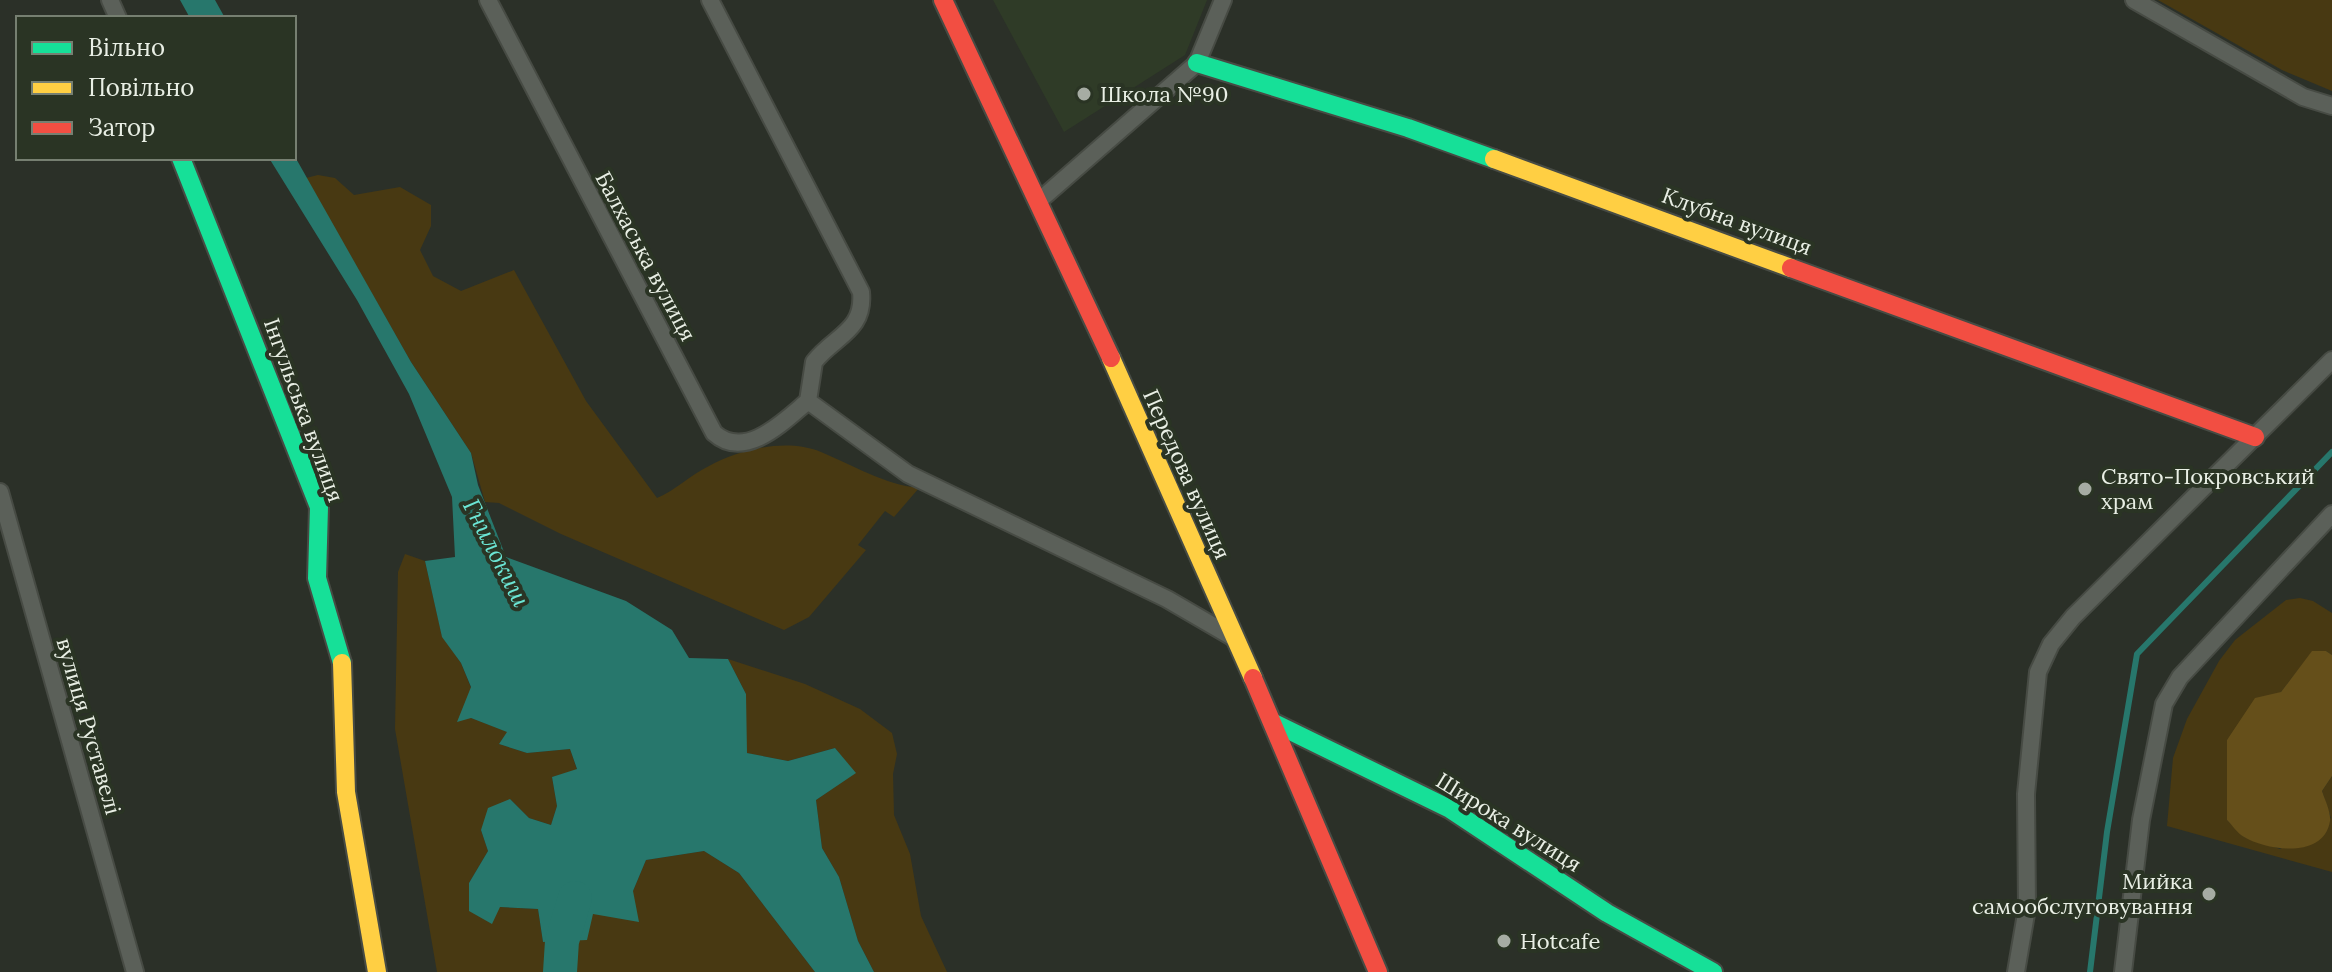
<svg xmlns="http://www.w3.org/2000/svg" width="2332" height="972" font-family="Lora,serif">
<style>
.built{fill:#2f3b27}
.green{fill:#483912}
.forest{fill:#654f1a}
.water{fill:#27776c}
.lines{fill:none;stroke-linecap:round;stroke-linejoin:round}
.stream{stroke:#27776c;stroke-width:6}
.river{stroke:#27776c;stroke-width:34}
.street-casing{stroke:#474b44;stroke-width:20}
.fast-casing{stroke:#474b44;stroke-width:22}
.slow-casing{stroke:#474b44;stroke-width:22}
.jam-casing{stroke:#474b44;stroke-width:22}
.street{stroke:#5b6059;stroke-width:16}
.fast{stroke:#16e098;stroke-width:18}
.slow{stroke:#ffcf43;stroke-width:18}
.jam{stroke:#f24e42;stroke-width:18}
.poi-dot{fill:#a6aca3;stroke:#2a3424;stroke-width:3}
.labels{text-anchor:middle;stroke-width:8;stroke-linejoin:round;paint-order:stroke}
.poi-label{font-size:22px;fill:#e9efe5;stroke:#2a3424;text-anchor:start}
.street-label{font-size:22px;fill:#e9efe5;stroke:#2a3424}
.water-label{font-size:24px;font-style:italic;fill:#6be5d4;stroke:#2a3424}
</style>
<rect width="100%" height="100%" fill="#2b3028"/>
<path class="built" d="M993 0H1207L1185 55 1064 132Z"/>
<path class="green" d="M2158 0H2332V91L2282 70Z
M318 175 335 178 354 195 400 187 431 205V226L420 250 433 276 461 291 514 270 586 401 657 498C676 490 690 475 709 466 741 449 786 438 821 452 855 466 883 484 919 488L894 517 885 511 858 545 866 550 809 617 784 630 561 534 499 503 485 502 471 453 411 362 306 178Z
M405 554 425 561 442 636 461 663 471 688V718L508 732 499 744 527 753 570 749 577 770 552 777 557 806 551 825 529 818 510 799 481 830 488 851 469 883 500 907 538 909 543 942 562 941 593 914 633 891 646 860 704 851 739 873 815 972H437L395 729 398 572Z
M2300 598 2313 601 2332 613V655L2326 651 2312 652 2281 692 2227 740V820L2244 837 2280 849 2331 818 2322 791 2332 776V872L2167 826 2173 758 2187 719 2219 661 2235 640 2286 600Z
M728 659 805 684 860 709 892 733 897 754 893 774 894 815 910 854 921 916 947 972H874L858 941 839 877 822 848 816 800 855 773 835 748 788 761 746 753V694Z"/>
<path class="forest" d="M2312 651H2326L2332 655V776L2322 791C2325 800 2331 812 2330 821 2324 859 2268 851 2244 837 2238 834 2232 825 2227 820V740L2255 698 2281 692Z"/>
<path class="water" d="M180 0H215L225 18H190Z
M294 155 411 362 471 453 478 485 506 557 626 601 672 630 689 658 728 659 746 694 747 753 788 761 835 748 856 773 816 800 822 848 839 877 858 941 874 972H815L739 873 704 851 646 860 633 891 639 922 593 914 587 940 543 942 538 909 500 907 492 924 469 911V883L488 851 481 830 488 808 510 799 529 818 551 825 557 806 552 777 577 769 570 749 527 753 499 744 507 732 471 718 457 722 471 687 461 663 442 637 425 561 455 557 452 497 409 394 357 300 269 158H294Z"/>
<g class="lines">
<path class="stream" d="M2090 972 2107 832 2137 654 2332 452"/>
<path class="river" d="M560 972 562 941 575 898"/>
<defs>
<path id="street" d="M110 0 118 18
M488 0 714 433C745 461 783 422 808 401
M710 0 861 292C865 331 834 336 814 362L808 401
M2134 0 2303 97 2332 106
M1040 200 1197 63 1223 0
M808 401 908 474 1167 599 1234 638
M0 492 135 972
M2016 972 2027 908 2026 794 2038 672 2051 644 2073 617 2332 360
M2123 972 2141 820 2164 704 2180 677 2332 514"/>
<path id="fast" d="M1197 63 1408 128 1494 159
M181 158 319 507 317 578 342 663
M1274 723 1450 809 1607 913 1713 972"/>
<path id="slow" d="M1494 159 1791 268
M1111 358 1253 678
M342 663 346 792 377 972"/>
<path id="jam" d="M943 0 1111 358
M1791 268 2255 437
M1253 678 1378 972"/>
</defs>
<use href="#street" class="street-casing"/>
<use href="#fast" class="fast-casing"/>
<use href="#slow" class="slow-casing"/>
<use href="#jam" class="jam-casing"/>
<use href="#street" class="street"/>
<use href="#fast" class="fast"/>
<use href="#slow" class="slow"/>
<use href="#jam" class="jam"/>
</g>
<g class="poi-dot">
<circle cx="1084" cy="94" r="8"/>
<circle cx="2085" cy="489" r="8"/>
<circle cx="2209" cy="894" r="8"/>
<circle cx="1504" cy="941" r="8"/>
</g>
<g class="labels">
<g class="poi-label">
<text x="1100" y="102">Школа №90</text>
<text x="2101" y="484">Свято-Покровський<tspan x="2101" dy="25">храм</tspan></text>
<text x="2193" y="889" text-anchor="end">Мийка<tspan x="2193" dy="25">самообслуговування</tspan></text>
<text x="1520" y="949">Hotcafe</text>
</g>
<g class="street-label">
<text transform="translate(1737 221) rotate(20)" y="8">Клубна вулиця</text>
<text transform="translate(646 256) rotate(62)" y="8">Балхаська вулиця</text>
<text transform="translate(304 410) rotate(70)" y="8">Інгульська вулиця</text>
<text transform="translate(1187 474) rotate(66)" y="8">Передова вулиця</text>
<text transform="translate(89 726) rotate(74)" y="8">вулиця Руставелі</text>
<text transform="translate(1509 822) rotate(32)" y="8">Широка вулиця</text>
</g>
<g class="water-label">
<text transform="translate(496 553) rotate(63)" y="8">Гнилокиш</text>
</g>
</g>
<rect x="16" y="16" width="280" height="144" fill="#2a3424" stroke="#767f71" stroke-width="2"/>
<rect x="32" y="42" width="40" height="12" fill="#16e098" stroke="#767f71" stroke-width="2"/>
<text x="88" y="56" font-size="24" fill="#e9efe5">Вільно</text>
<rect x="32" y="82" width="40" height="12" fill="#ffcf43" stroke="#767f71" stroke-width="2"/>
<text x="88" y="96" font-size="24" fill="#e9efe5">Повільно</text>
<rect x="32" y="122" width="40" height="12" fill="#f24e42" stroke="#767f71" stroke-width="2"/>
<text x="88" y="136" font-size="24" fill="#e9efe5">Затор</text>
</svg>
